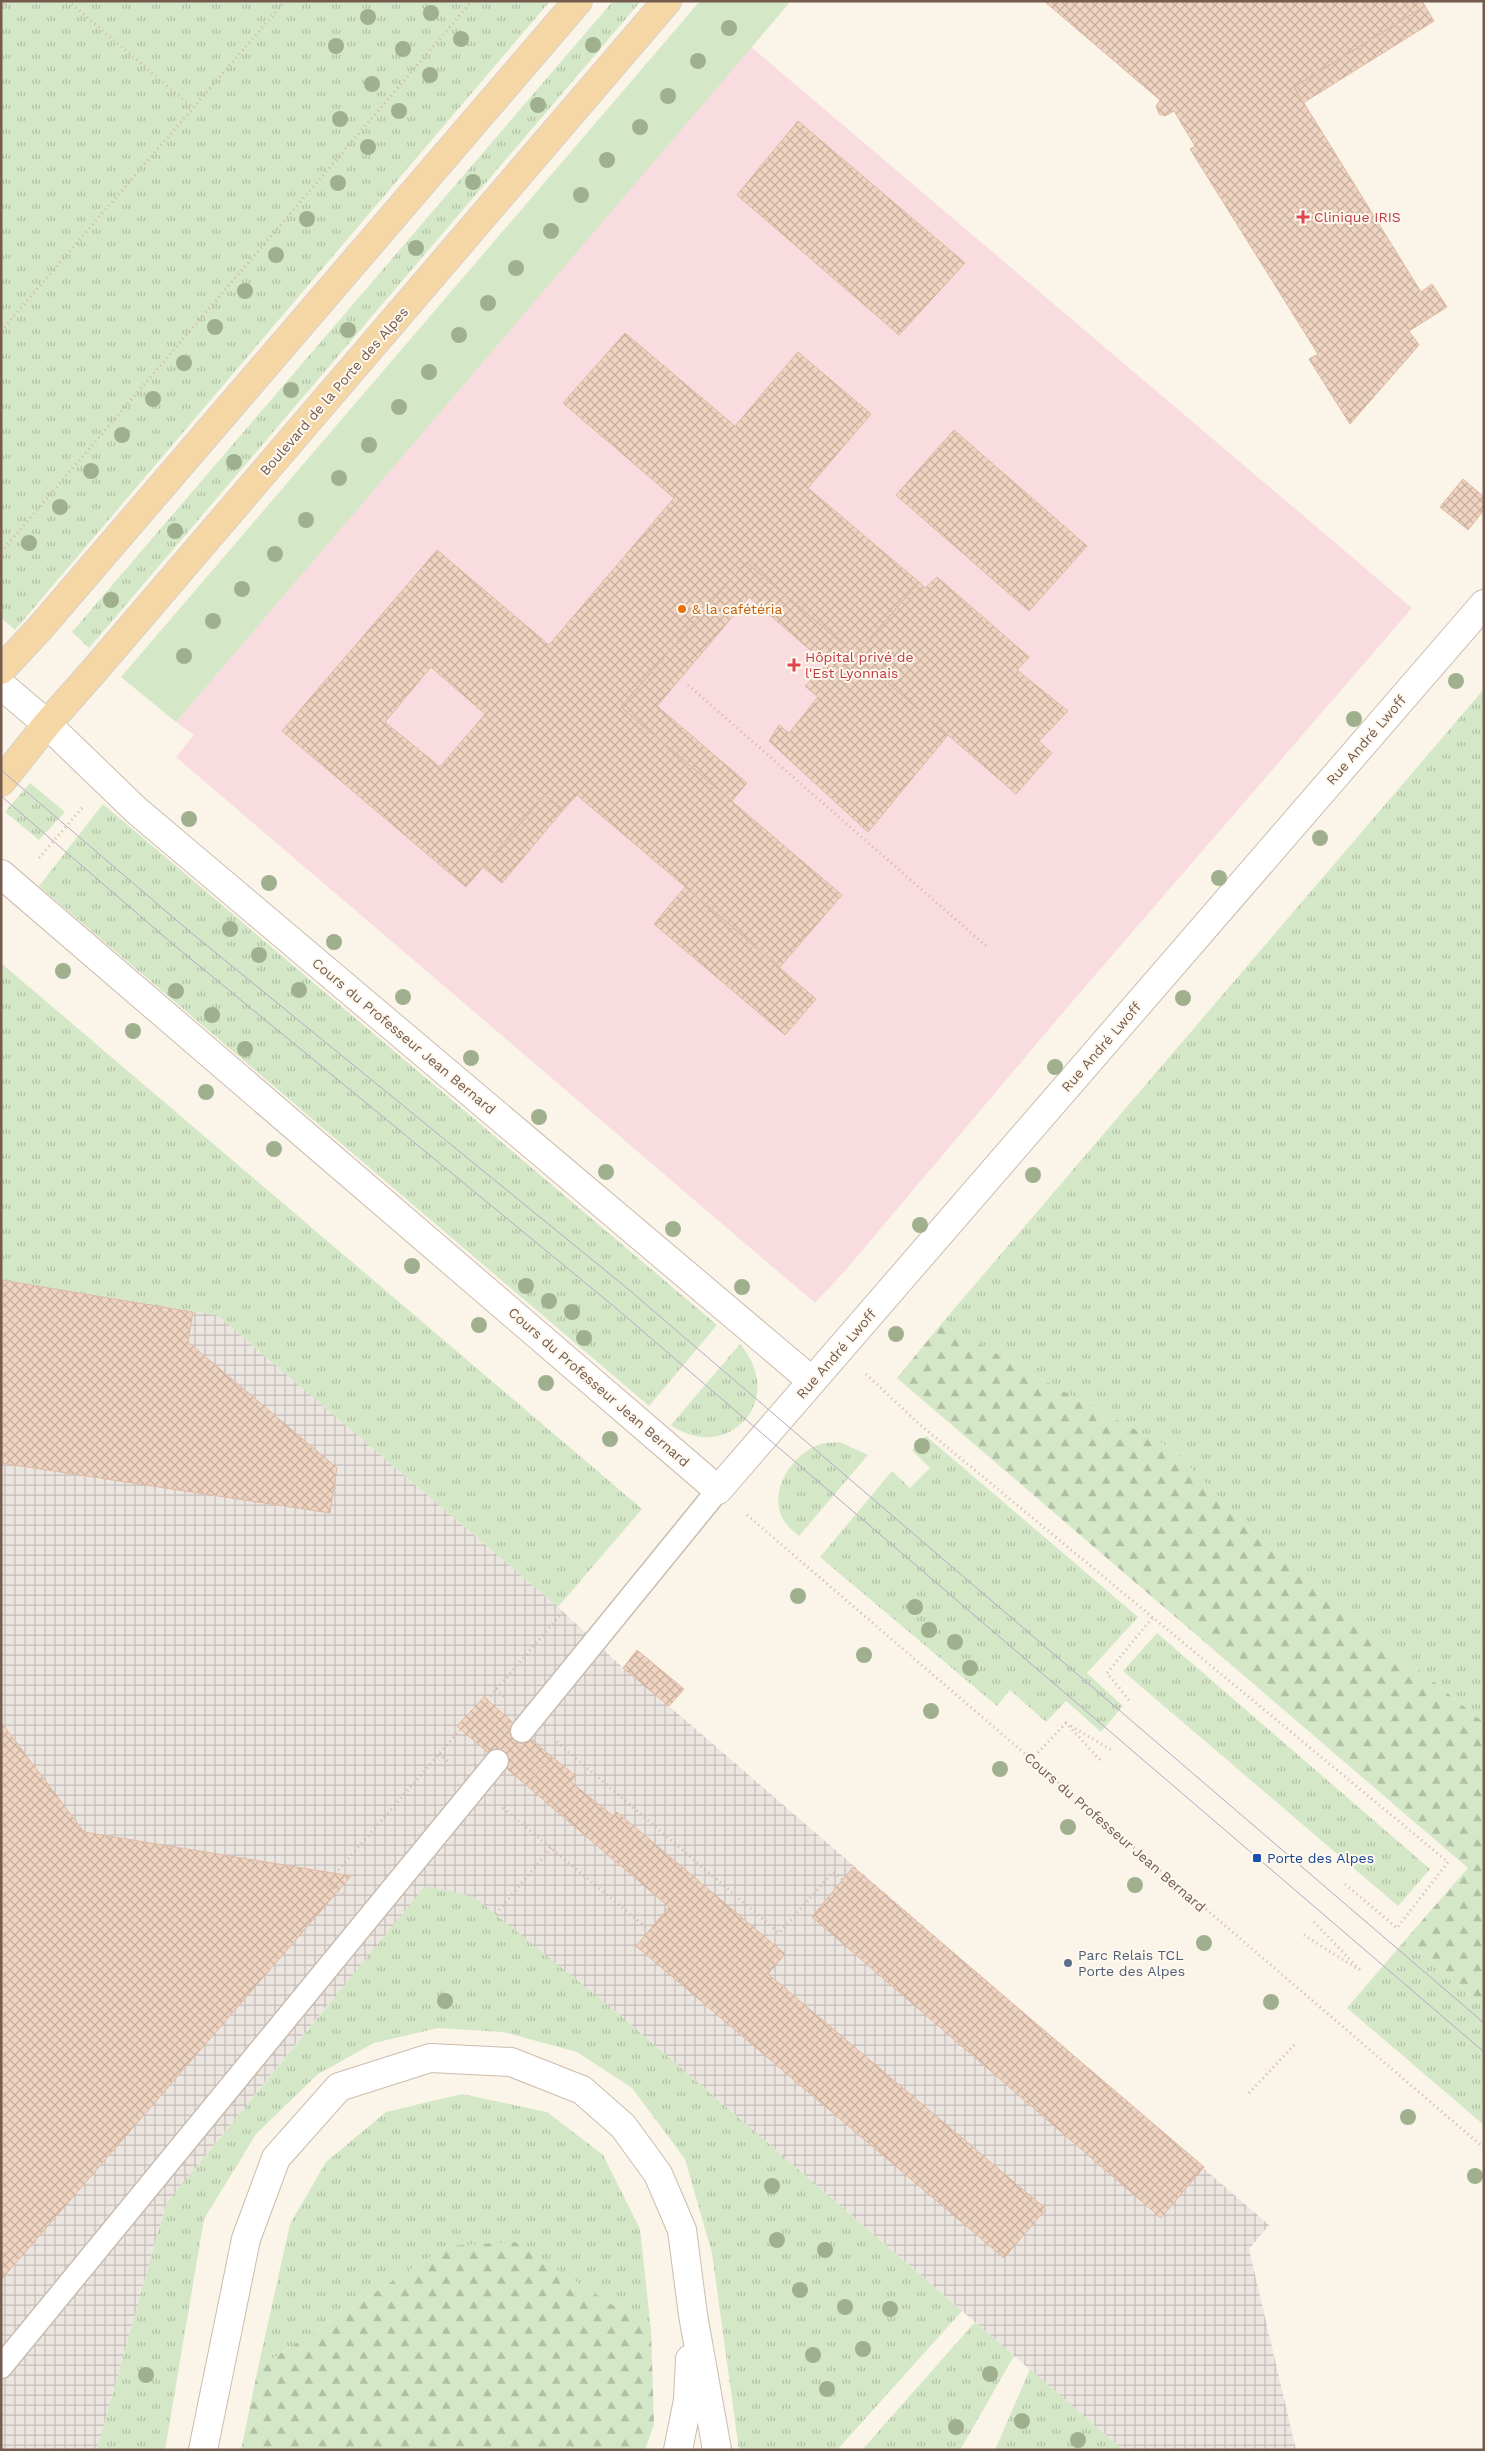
<svg xmlns="http://www.w3.org/2000/svg" width="1485" height="2451" font-family="'Work Sans',sans-serif">
<style>
.industrial{fill:url(#industrial-grid)}
.medical{fill:#f8dcdf}
.grass{fill:url(#grass-tufts)}
.forest{fill:url(#forest-firs)}
.garden{fill:#d4e8c7}
.building{fill:url(#building-cross-hatch);stroke:#e0baa3;fill-rule:evenodd}
.lines{fill:none;stroke-linecap:round;stroke-linejoin:round}
.service-casing{stroke:#ccbcaf;stroke-width:25}
.minor-casing{stroke:#ccbcaf;stroke-width:30}
.primary-casing{stroke:#d8d1cd;stroke-width:30}
.path{stroke:#d4b7a4;stroke-width:3;stroke-dasharray:1 4;stroke-linecap:butt}
.service{stroke:#fff;stroke-width:22}
.minor{stroke:#fff;stroke-width:28}
.primary{stroke:#f5d7a5;stroke-width:28}
.tram{stroke:#b7a7c5;stroke-width:1}
.tree{fill:#a0b08f}
.health-dot{fill:#e0444e;stroke:#fef8ee;stroke-width:2}
.food-dot{fill:#e8710a;stroke:#fef8ee;stroke-width:2}
.transit-dot{fill:#1a4fb4;stroke:#fef8ee;stroke-width:2}
.service-dot{fill:#5c6f8a;stroke:#fef8ee;stroke-width:2}
.labels{text-anchor:middle;stroke-width:4;stroke-linejoin:round;paint-order:stroke}
.health-label{font-size:14px;fill:#be3a42;stroke:#fef8ee;text-anchor:start}
.street-label{font-size:14px;fill:#745b4e;stroke:#fef8ee}
.food-label{font-size:14px;fill:#c56008;stroke:#fef8ee;text-anchor:start}
.transit-label{font-size:14px;fill:#164399;stroke:#fef8ee;text-anchor:start}
.service-label{font-size:14px;fill:#4e5e75;stroke:#fef8ee;text-anchor:start}
</style>
<defs>
<pattern id="industrial-grid" width="8" height="8" patternUnits="userSpaceOnUse" patternTransform="scale(1.25)"><rect width="8" height="8" fill="#ece6e1"/><path d="M0 4h8M4 0v8" fill="none" stroke="#c4bdb9"/></pattern>
<pattern id="grass-tufts" width="24" height="20" patternUnits="userSpaceOnUse" patternTransform="scale(1.25)"><rect width="24" height="20" fill="#d4e8c7"/><path d="M3 7l-1-3M5 7V3M7 7l1-3M15 17l-1-3M17 17v-4M19 17l1-3" fill="none" stroke="#b1bfa4"/></pattern>
<pattern id="forest-firs" width="22" height="20" patternUnits="userSpaceOnUse" patternTransform="scale(1.25)"><rect width="22" height="20" fill="#d4e8c7"/><path d="M5 1l3.5 6h-7zM16 11l3.5 6h-7z" fill="#b1bfa4"/></pattern>
<pattern id="building-cross-hatch" width="8" height="8" patternUnits="userSpaceOnUse" patternTransform="scale(1.25)"><rect width="8" height="8" fill="#efd4c1"/><path d="M0 0l8 8M0 8l8-8" fill="none" stroke="#c6af9f"/></pattern>
</defs>
<rect width="100%" height="100%" fill="#fbf4e8"/>
<path class="industrial" d="M1 1280 217 1315 558 1607 623 1668 637 1650 684 1689 669 1706 1269 2225 1249 2249 1296 2450H1123L614 2010 334 1997 166 2204 97 2450H1Z"/>
<path class="medical" d="M751 47 1412 608 1071 1003 843 1273 815 1303 176 757 194 735 176 722Z"/>
<path class="grass" d="M1 1H550L15 630 1 618Z
M613 1H641L89 648 72 632Z
M1484 689V1723L1255 1535 1173 1449 1086 1404 942 1323Z
M30 783 65 812 39 840 5 812Z
M103 804 717 1325 649 1406 39 886Z
M1 963 642 1509 558 1607 217 1315 1 1280Z
M740 1344C789 1402 725 1464 671 1425Z
M926 1436 1138 1617 1087 1673 1123 1706 1101 1732 1066 1701 1046 1722 1010 1690 997 1706 820 1557 892 1471 910 1488 930 1468 912 1450Z
M840 1442 868 1455 799 1536C795 1532 790 1529 787 1525 764 1496 791 1453 821 1444 827 1442 834 1443 840 1442Z
M1157 1633 1430 1869 1398 1906 1123 1671Z
M425 1886 473 1896 614 2010 962 2311 837 2450H739L712 2253 685 2159 632 2088 577 2052 503 2032 438 2028 374 2043 318 2074 256 2134 204 2219 165 2450H97L166 2204Z
M1406 1939 1484 2006V2125L1347 2008Z
M462 2094 547 2112 603 2155 640 2229 651 2330 515 2243 447 2246 258 2368 290 2224 326 2162 386 2112Z
M975 2322 1014 2356 960 2450H862Z
M1030 2369 1123 2450H995Z"/>
<path class="forest" d="M942 1323 1086 1404 1173 1449 1255 1535 1484 1723V2006L1406 1939 1468 1868 897 1378Z
M515 2242 651 2330 654 2424 645 2450H241L258 2368 447 2246Z"/>
<path class="garden" d="M700 1H791L176 722 121 677Z"/>
<path class="building" d="M1044 1H1422L1425 6 1294 87 1421 292 1432 284 1447 307 1409 331 1419 345 1350 424 1309 359 1318 354 1190 149 1195 146 1174 111 1165 116 1159 114 1156 106 1160 100Z
M1425 6 1434 21 1303 103 1294 87Z
M798 121 965 263 899 335 737 195Z
M625 333 735 426 798 352 871 414 808 488 919 582 856 655 746 562 621 707 842 895 780 967 577 795 563 810 545 795 466 887 282 731 437 550 549 645 674 498 563 403ZM431 667 485 714 440 767 385 722Z
M954 430 1087 546 1029 611 896 495Z
M1463 479 1484 497V510L1468 530 1440 507Z
M746 562 856 655 839 675 749 597 657 706 747 783 732 801 621 707Z
M937 577 1029 657 1017 670 1068 711 1039 741 1052 753 1016 794 856 655 919 582 925 588Z
M856 655 948 735 868 832 769 741 779 725 789 733 818 697 805 686 827 664 839 675Z
M545 795 563 810 502 883 483 867Z
M685 887 816 999 785 1035 654 924Z
M1 1280 193 1312 188 1342 337 1468 330 1513 1 1463Z
M637 1650 684 1689 669 1706 623 1668Z
M484 1697 552 1757 526 1785 457 1726Z
M1 1722 84 1832 351 1876 1 2280Z
M552 1757 576 1776 571 1782 613 1816 617 1812 785 1954 768 1974 1046 2209 1004 2258 636 1946 669 1907 526 1785Z
M853 1867 1204 2167 1161 2218 812 1917Z"/>
<g class="lines">
<defs>
<path id="service" d="M522 1731 718 1490
M1 2367 497 1761"/>
<path id="minor" d="M1 685 47 724 136 810 812 1381
M1 874 718 1490 1484 604
M203 2450 246 2239 276 2158 339 2087 430 2058 511 2062 582 2090 623 2126 658 2174 682 2230 693 2315 717 2450
M678 2450 688 2400 690 2359"/>
<path id="primary" d="M1 670 41 627 578 1
M1 782 47 724 93 672 667 1"/>
</defs>
<use href="#service" class="service-casing"/>
<use href="#minor" class="minor-casing"/>
<use href="#primary" class="primary-casing"/>
<path class="path" d="M68 1 193 108
M1 8 7 1
M1 331 285 1
M1 552 472 1
M688 685 986 946
M39 858 82 808
M866 1374 918 1423 1448 1862 1397 1928 1345 1884
M747 1515 1484 2148
M496 1689 505 1697
M487 1700 563 1612
M1129 1700 1107 1673 1153 1617
M1071 1726 1113 1751
M557 1742 779 1933 833 1872 843 1880
M439 1754 450 1763
M1031 1760 1066 1723 1102 1762
M503 1808 649 1930
M343 1894 328 1882 461 1729
M496 1914 551 1848
M1314 1922 1361 1971
M1304 1935 1356 1968
M1249 2093 1297 2042"/>
<use href="#service" class="service"/>
<use href="#minor" class="minor"/>
<use href="#primary" class="primary"/>
<path class="tram" d="M1 770 189 931 628 1289 1484 2023
M1 796 175 946 611 1304 1484 2052"/>
</g>
<g class="tree">
<circle cx="431" cy="13" r="8"/>
<circle cx="368" cy="17" r="8"/>
<circle cx="729" cy="28" r="8"/>
<circle cx="461" cy="39" r="8"/>
<circle cx="593" cy="45" r="8"/>
<circle cx="336" cy="46" r="8"/>
<circle cx="403" cy="49" r="8"/>
<circle cx="698" cy="61" r="8"/>
<circle cx="430" cy="75" r="8"/>
<circle cx="372" cy="84" r="8"/>
<circle cx="668" cy="96" r="8"/>
<circle cx="538" cy="105" r="8"/>
<circle cx="399" cy="111" r="8"/>
<circle cx="340" cy="119" r="8"/>
<circle cx="640" cy="127" r="8"/>
<circle cx="368" cy="147" r="8"/>
<circle cx="607" cy="160" r="8"/>
<circle cx="473" cy="182" r="8"/>
<circle cx="338" cy="183" r="8"/>
<circle cx="581" cy="195" r="8"/>
<circle cx="307" cy="219" r="8"/>
<circle cx="551" cy="231" r="8"/>
<circle cx="416" cy="248" r="8"/>
<circle cx="276" cy="255" r="8"/>
<circle cx="516" cy="268" r="8"/>
<circle cx="245" cy="291" r="8"/>
<circle cx="488" cy="303" r="8"/>
<circle cx="215" cy="327" r="8"/>
<circle cx="348" cy="330" r="8"/>
<circle cx="459" cy="335" r="8"/>
<circle cx="184" cy="363" r="8"/>
<circle cx="429" cy="372" r="8"/>
<circle cx="291" cy="390" r="8"/>
<circle cx="153" cy="399" r="8"/>
<circle cx="399" cy="407" r="8"/>
<circle cx="122" cy="435" r="8"/>
<circle cx="369" cy="445" r="8"/>
<circle cx="234" cy="462" r="8"/>
<circle cx="91" cy="471" r="8"/>
<circle cx="339" cy="478" r="8"/>
<circle cx="60" cy="507" r="8"/>
<circle cx="306" cy="520" r="8"/>
<circle cx="175" cy="531" r="8"/>
<circle cx="29" cy="543" r="8"/>
<circle cx="275" cy="554" r="8"/>
<circle cx="242" cy="589" r="8"/>
<circle cx="111" cy="600" r="8"/>
<circle cx="213" cy="621" r="8"/>
<circle cx="184" cy="656" r="8"/>
<circle cx="1456" cy="681" r="8"/>
<circle cx="1354" cy="719" r="8"/>
<circle cx="189" cy="819" r="8"/>
<circle cx="1320" cy="838" r="8"/>
<circle cx="1219" cy="878" r="8"/>
<circle cx="269" cy="883" r="8"/>
<circle cx="230" cy="929" r="8"/>
<circle cx="334" cy="942" r="8"/>
<circle cx="259" cy="955" r="8"/>
<circle cx="63" cy="971" r="8"/>
<circle cx="299" cy="990" r="8"/>
<circle cx="176" cy="991" r="8"/>
<circle cx="403" cy="997" r="8"/>
<circle cx="1183" cy="998" r="8"/>
<circle cx="212" cy="1015" r="8"/>
<circle cx="133" cy="1031" r="8"/>
<circle cx="245" cy="1049" r="8"/>
<circle cx="471" cy="1058" r="8"/>
<circle cx="1055" cy="1067" r="8"/>
<circle cx="206" cy="1092" r="8"/>
<circle cx="539" cy="1117" r="8"/>
<circle cx="274" cy="1149" r="8"/>
<circle cx="606" cy="1172" r="8"/>
<circle cx="1033" cy="1175" r="8"/>
<circle cx="920" cy="1225" r="8"/>
<circle cx="673" cy="1229" r="8"/>
<circle cx="412" cy="1266" r="8"/>
<circle cx="526" cy="1286" r="8"/>
<circle cx="742" cy="1287" r="8"/>
<circle cx="549" cy="1301" r="8"/>
<circle cx="572" cy="1312" r="8"/>
<circle cx="479" cy="1325" r="8"/>
<circle cx="896" cy="1334" r="8"/>
<circle cx="584" cy="1338" r="8"/>
<circle cx="546" cy="1383" r="8"/>
<circle cx="610" cy="1439" r="8"/>
<circle cx="922" cy="1446" r="8"/>
<circle cx="798" cy="1596" r="8"/>
<circle cx="915" cy="1607" r="8"/>
<circle cx="929" cy="1630" r="8"/>
<circle cx="955" cy="1642" r="8"/>
<circle cx="864" cy="1655" r="8"/>
<circle cx="970" cy="1668" r="8"/>
<circle cx="931" cy="1711" r="8"/>
<circle cx="1000" cy="1769" r="8"/>
<circle cx="1068" cy="1827" r="8"/>
<circle cx="1135" cy="1885" r="8"/>
<circle cx="1204" cy="1943" r="8"/>
<circle cx="445" cy="2001" r="8"/>
<circle cx="1271" cy="2002" r="8"/>
<circle cx="1408" cy="2117" r="8"/>
<circle cx="1475" cy="2176" r="8"/>
<circle cx="772" cy="2186" r="8"/>
<circle cx="777" cy="2240" r="8"/>
<circle cx="825" cy="2250" r="8"/>
<circle cx="800" cy="2290" r="8"/>
<circle cx="845" cy="2307" r="8"/>
<circle cx="890" cy="2309" r="8"/>
<circle cx="863" cy="2349" r="8"/>
<circle cx="813" cy="2355" r="8"/>
<circle cx="990" cy="2374" r="8"/>
<circle cx="146" cy="2375" r="8"/>
<circle cx="827" cy="2389" r="8"/>
<circle cx="1022" cy="2421" r="8"/>
<circle cx="956" cy="2427" r="8"/>
<circle cx="1078" cy="2440" r="8"/>
</g>
<g class="health-dot">
<path d="M1300.5 209.5h5v5h5v5h-5v5h-5v-5h-5v-5h5z"/>
<path d="M791.5 657.5h5v5h5v5h-5v5h-5v-5h-5v-5h5z"/>
</g>
<circle class="food-dot" cx="682" cy="609" r="5"/>
<rect class="transit-dot" x="1252" y="1853" width="10" height="10" rx="2.5"/>
<circle class="service-dot" cx="1068" cy="1963" r="5"/>
<g class="labels">
<g class="health-label">
<text x="1314" y="222">Clinique IRIS</text>
<text x="805" y="662">Hôpital privé de<tspan x="805" dy="16">l'Est Lyonnais</tspan></text>
</g>
<g class="street-label">
<text transform="translate(334 391) rotate(-49)" y="5">Boulevard de la Porte des Alpes</text>
<text transform="translate(1366 740) rotate(-49)" y="5">Rue André Lwoff</text>
<text transform="translate(404 1036) rotate(40)" y="5">Cours du Professeur Jean Bernard</text>
<text transform="translate(1101 1047) rotate(-49)" y="5">Rue André Lwoff</text>
<text transform="translate(836 1354) rotate(-49)" y="5">Rue André Lwoff</text>
<text transform="translate(599 1387) rotate(41)" y="5">Cours du Professeur Jean Bernard</text>
<text transform="translate(1115 1832) rotate(41)" y="5">Cours du Professeur Jean Bernard</text>
</g>
<g class="food-label">
<text x="692" y="614">&amp; la cafétéria</text>
</g>
<g class="transit-label">
<text x="1267" y="1863">Porte des Alpes</text>
</g>
<g class="service-label">
<text x="1078" y="1960">Parc Relais TCL<tspan x="1078" dy="16">Porte des Alpes</tspan></text>
</g>
</g>
<rect width="1485" height="2451" fill="none" stroke="#745b4e" stroke-width="5"/>
</svg>
